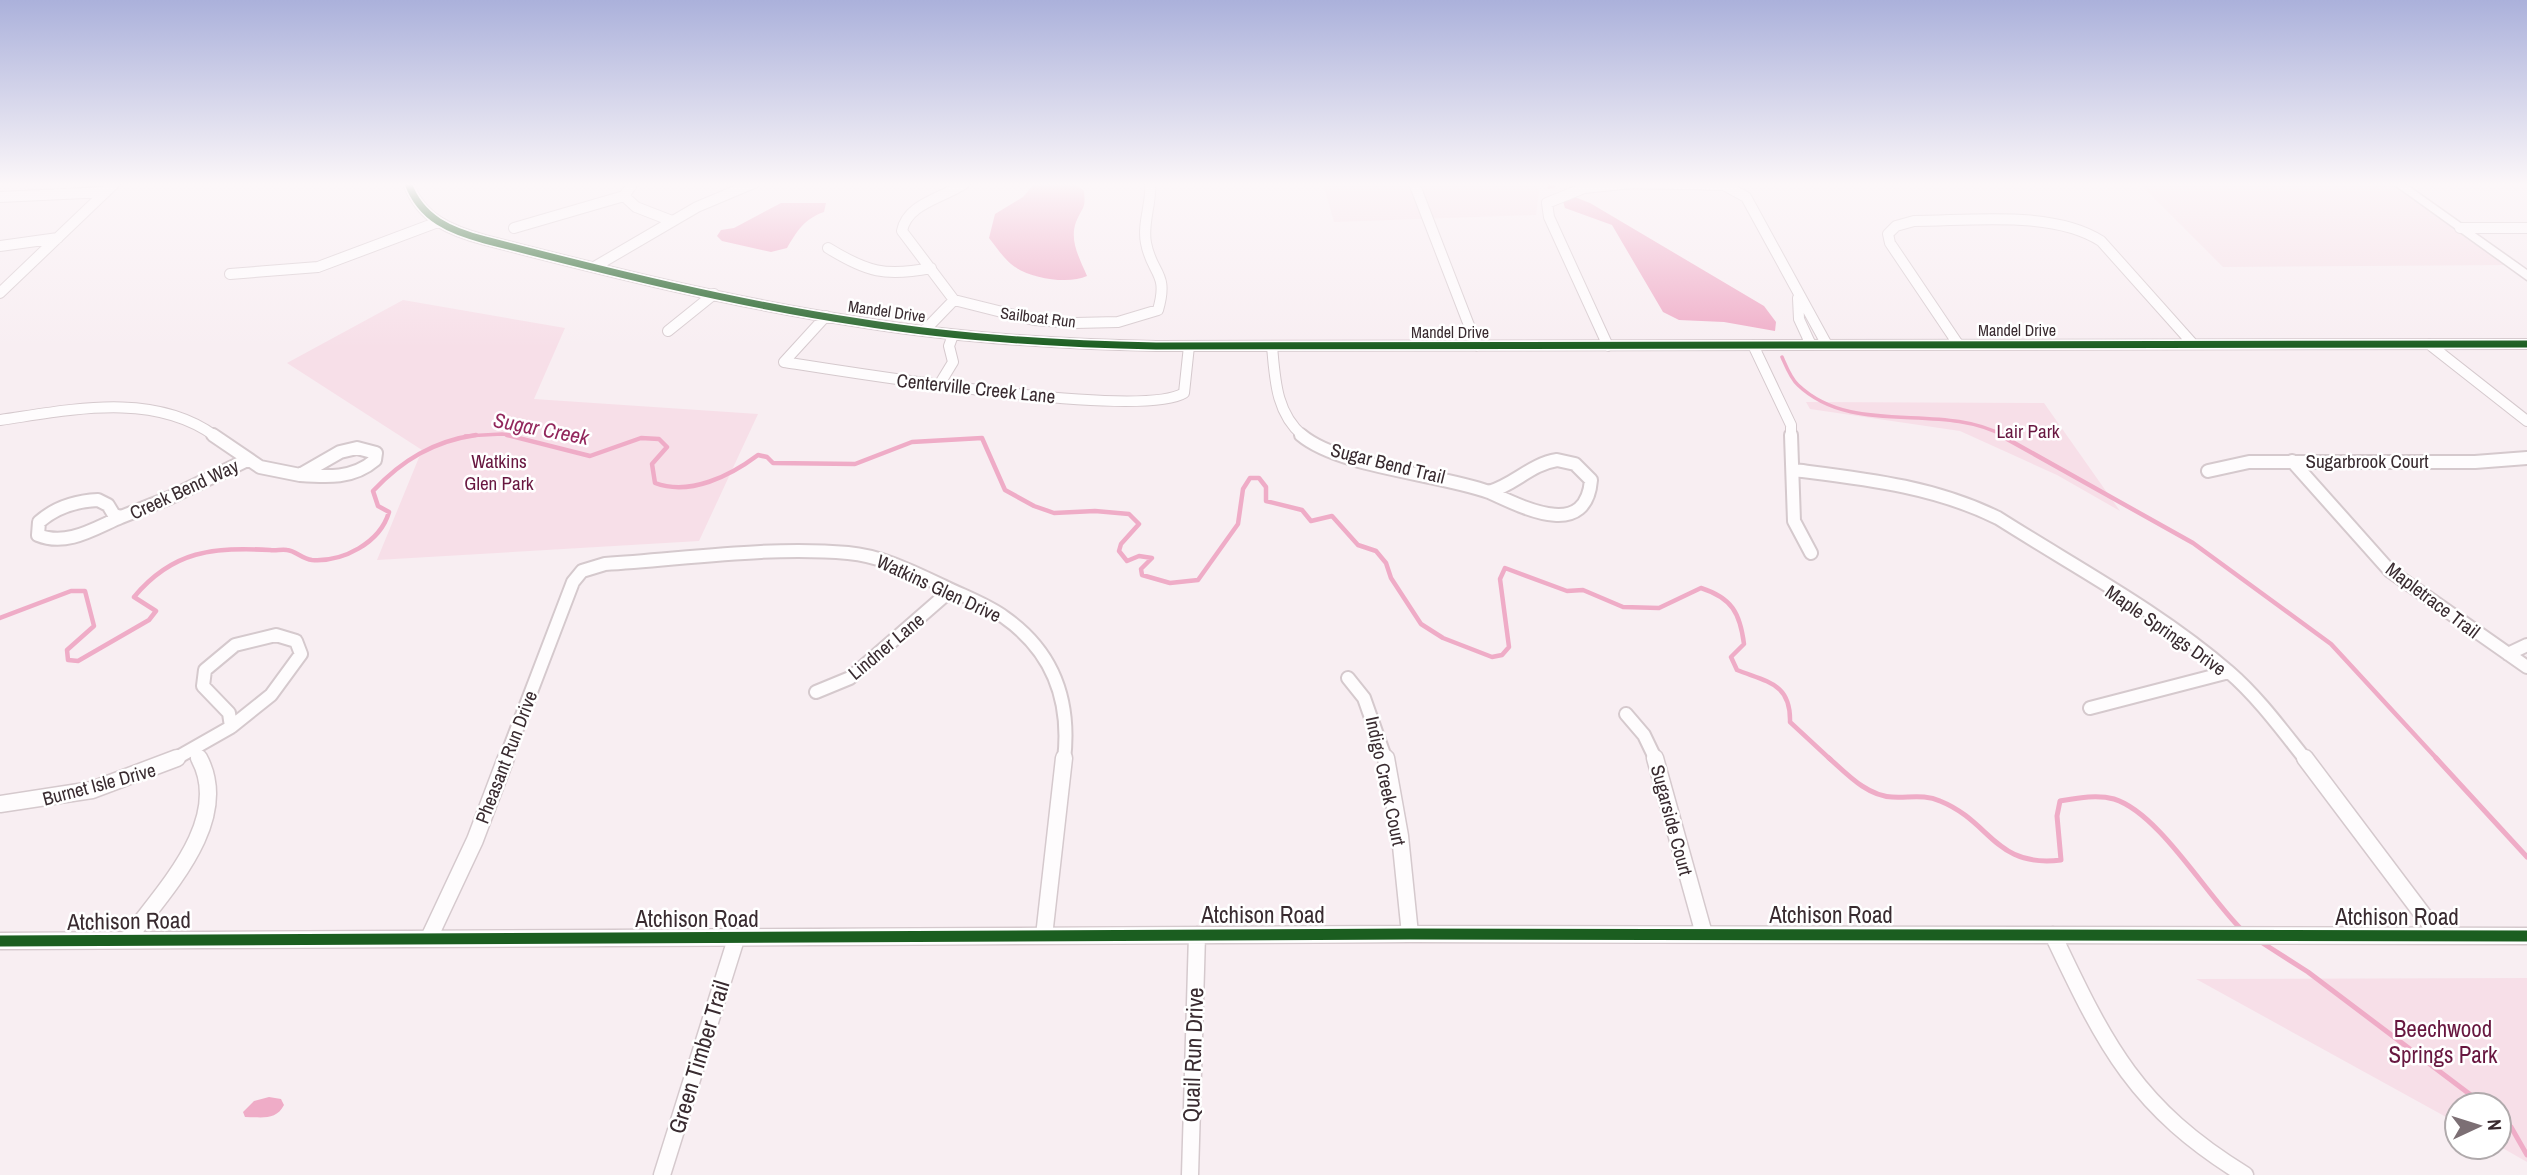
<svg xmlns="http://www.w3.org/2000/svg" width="2527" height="1175" font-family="'Archivo Narrow',sans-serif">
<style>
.built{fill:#f6e1e8}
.green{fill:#f7dfe8}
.water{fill:#efacc7}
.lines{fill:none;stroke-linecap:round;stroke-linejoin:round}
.stream-far2{stroke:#efacc7;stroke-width:3.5}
.stream-far1{stroke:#efacc7;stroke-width:4.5}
.stream{stroke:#efacc7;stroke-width:5}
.canal{fill:#efacc7;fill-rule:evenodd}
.minor-far2-casing{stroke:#d5c9cd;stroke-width:12}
.minor-far1-casing{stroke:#d5c9cd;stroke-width:16}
.minor-casing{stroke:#d5c9cd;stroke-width:19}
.tertiary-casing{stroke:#d5c9cd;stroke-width:3}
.minor-far2{stroke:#fefcfd;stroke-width:10}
.minor-far1{stroke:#fefcfd;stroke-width:12}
.minor{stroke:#fefcfd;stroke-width:16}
.tertiary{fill:#fefcfd;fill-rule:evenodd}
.cycleway-far1-casing{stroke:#fff;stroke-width:10}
.cycleway-casing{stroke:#fff;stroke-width:16}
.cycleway-far1{stroke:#1b5e20;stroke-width:7}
.cycleway{stroke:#1b5e20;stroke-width:11}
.labels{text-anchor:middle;stroke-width:5;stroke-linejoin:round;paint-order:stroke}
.far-street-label{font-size:16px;fill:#392b30;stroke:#fff}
.street-label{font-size:19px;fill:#392b30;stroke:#fff}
.park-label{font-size:19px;fill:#681740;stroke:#fff}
.water-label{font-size:21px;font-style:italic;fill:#92275c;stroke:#fff}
.near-street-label{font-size:23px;fill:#392b30;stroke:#fff}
.near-park-label{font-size:23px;fill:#681740;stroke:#fff}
</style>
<rect width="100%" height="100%" fill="#f8eef2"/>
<path class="built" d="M1323 183H1540L1536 215 1334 222Z
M2139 183H2397L2512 265 2223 267Z"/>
<path class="green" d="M403 300 565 328 534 399 758 414 699 541 377 560 422 450 287 363Z
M1806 402 2044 403 2120 511 2057 475 1960 431 1810 409Z
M2527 978V1162L2499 1146V1105H2457V1123L2196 979Z"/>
<path class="water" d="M1035 183H1074L1084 191C1086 210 1082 207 1076 222 1069 241 1080 259 1087 276 1068 285 1027 278 1011 264 1003 257 996 247 989 238L995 214 1023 197Z
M1572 196 1590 203 1764 306 1776 322 1775 331 1724 322 1679 320 1663 312 1612 225 1565 208 1562 198Z
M781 203H826L824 212C804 219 797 231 787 248L771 252 722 241 717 236 721 230 734 228Z
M269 1097 281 1099 284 1105C276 1121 261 1117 245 1117L243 1112 254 1101Z"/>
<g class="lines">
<path class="stream-far2" d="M1782 357C1786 366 1791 379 1798 385 1854 438 1941 401 2004 436
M465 436 502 434 518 436"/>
<path class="stream-far1" d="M507 435 590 456 641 438 659 439 667 447 652 464 655 483C690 496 730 476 758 455L767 457 773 463 855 464 912 442 982 438 1005 490 1034 506 1054 513 1095 511 1129 514 1139 524 1121 544 1119 551 1127 561 1139 556 1152 558 1141 569 1142 575 1170 583 1198 580 1238 524 1243 489 1250 478H1259L1266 487V501L1302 510 1311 521 1332 516 1358 545 1376 551 1386 563 1391 578 1421 624 1443 638 1492 657 1502 655 1509 647 1500 579 1505 568 1567 591 1583 590 1623 607 1659 608 1701 588C1732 598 1740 613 1744 644L1731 657 1737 670C1767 682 1791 683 1790 722L1831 760
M2000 435 2193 543 2331 644 2438 760
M0 618 71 591H85L94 626 67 650 68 660 78 661 149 620 156 611 134 597C173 550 214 547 270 550 276 551 281 549 287 550 296 551 302 559 312 560 343 562 380 543 389 512L378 506 373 491C402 460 434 441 476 435"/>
<path class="stream" d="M1829 758C1847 774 1867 796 1892 797 1909 798 1925 794 1940 801 1992 822 1994 868 2061 860L2057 816 2060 801C2077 798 2097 794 2114 799 2159 813 2207 896 2242 930
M2436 758 2527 857
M2261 942 2308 972 2484 1105
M2499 1117 2511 1127 2527 1155"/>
<path class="canal" d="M1546 183H1556V187L1548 189Z"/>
<defs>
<path id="minor-far2" d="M408 183C421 219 451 231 485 240 609 272 733 303 859 322 957 338 1057 344 1156 346L2527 344
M633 183 624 196 636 207 672 221
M965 183C944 198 907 203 902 231L954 300 1034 320 1075 323 1118 322 1158 310C1169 272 1152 275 1146 243 1142 223 1152 203 1150 183
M1414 183 1477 346
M0 197 106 192
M514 228 624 196
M2460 228H2527
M0 246 58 238
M828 248C867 272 885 277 931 268
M596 266 697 207 754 183
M230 274 318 267 438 222
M0 293 115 183
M1798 298 1799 319 1811 345
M826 316 784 362C848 372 1140 420 1184 393L1189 346
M668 331 714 294
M924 331 954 300
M1958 344 1890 243 1888 234 1896 226 1914 221C1970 221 2053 210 2101 241L2193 344
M2429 344 2527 421
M1753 345 1791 425V436
M1272 346C1275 380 1276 413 1303 436
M1608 346 1549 217 1547 203 1584 188 1632 183 1724 185 1746 197 1827 345
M939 385 953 362 949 346 953 335
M0 420C70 410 153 391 215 436"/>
<path id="minor-far1" d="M213 435 260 467 300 475
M1301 435C1339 467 1439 474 1489 492
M1791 435 1794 521 1811 553
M357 448 376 453 375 460C353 479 327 477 300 475L340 452Z
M1557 460 1575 464 1591 480C1586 540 1524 508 1489 492 1514 485 1531 464 1557 460Z
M2292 461 2390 571 2527 667
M1794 470C1865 479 1933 486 1998 518 2075 567 2160 612 2229 672 2258 697 2282 730 2306 760
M2208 471 2249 462H2475L2527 458
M98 500 108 505 114 515 121 517C95 528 67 547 38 535L39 522C56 507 76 501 98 500Z
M121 517 169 498 247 460
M276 635 296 641 301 654 271 695 231 727 229 713 203 686 205 670 235 645Z
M2508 654 2527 645
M1348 678 1364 698 1386 760
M816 692 850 678 951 590
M2090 708 2229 672
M1626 714 1644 735 1656 760
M196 752 200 760
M173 760 231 727
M505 760 573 582 582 571 605 564C685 559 768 546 848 553 882 556 913 572 943 586 963 596 986 604 1004 617 1054 652 1071 701 1064 760"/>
<path id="minor" d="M1386 758 1400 836 1410 934
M1655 758 1704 934
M2305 758 2439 936
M0 804 92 790 177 758
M2053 935C2106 1047 2136 1108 2245 1175
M1044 936 1064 758
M429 938 475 840 506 758
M128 939C163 891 233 821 199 758
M0 941 1410 934 2527 936
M662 1175 736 939
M1190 1175 1197 935"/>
<path id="tertiary" d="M2392 183H2404L2527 270V280Z"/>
</defs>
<use href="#minor-far2" class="minor-far2-casing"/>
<use href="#minor-far1" class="minor-far1-casing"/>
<use href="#minor" class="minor-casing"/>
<use href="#tertiary" class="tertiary-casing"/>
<use href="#minor-far2" class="minor-far2"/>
<use href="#minor-far1" class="minor-far1"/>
<use href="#minor" class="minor"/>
<use href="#tertiary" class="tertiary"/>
<defs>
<path id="cycleway-far1" d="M408 183C421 219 451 231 485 240 609 272 733 303 859 322 957 338 1057 344 1156 346L2527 344"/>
<path id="cycleway" d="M0 941 1410 934 2527 936"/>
</defs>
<use href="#cycleway-far1" class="cycleway-far1-casing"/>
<use href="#cycleway" class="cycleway-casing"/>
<use href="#cycleway-far1" class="cycleway-far1"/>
<use href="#cycleway" class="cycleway"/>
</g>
<linearGradient id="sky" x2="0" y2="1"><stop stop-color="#abb1db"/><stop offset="0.53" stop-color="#fcf7f9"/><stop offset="1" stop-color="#fcf7f9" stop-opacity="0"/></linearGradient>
<rect width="2527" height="348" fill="url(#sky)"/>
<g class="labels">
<g class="far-street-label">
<text transform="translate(887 311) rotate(8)" y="6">Mandel Drive</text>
<text transform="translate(1038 317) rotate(7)" y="6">Sailboat Run</text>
<text x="2017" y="336">Mandel Drive</text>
<text x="1450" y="338">Mandel Drive</text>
</g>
<g class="street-label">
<text transform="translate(976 388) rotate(6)" y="7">Centerville Creek Lane</text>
<text x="2367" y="468">Sugarbrook Court</text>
<text transform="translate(1388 463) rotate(14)" y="7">Sugar Bend Trail</text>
<text transform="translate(184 489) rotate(-25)" y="7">Creek Bend Way</text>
<text transform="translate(939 588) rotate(25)" y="7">Watkins Glen Drive</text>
<text transform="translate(2433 600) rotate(37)" y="7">Mapletrace Trail</text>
<text transform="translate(2166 630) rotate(35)" y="7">Maple Springs Drive</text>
<text transform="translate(886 646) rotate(-40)" y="7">Lindner Lane</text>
<text transform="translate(506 757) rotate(-69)" y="7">Pheasant Run Drive</text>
<text transform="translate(1386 781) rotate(78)" y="7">Indigo Creek Court</text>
<text transform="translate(99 784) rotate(-15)" y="7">Burnet Isle Drive</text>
<text transform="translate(1672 820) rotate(75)" y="7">Sugarside Court</text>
</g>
<g class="park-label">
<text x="2028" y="438">Lair Park</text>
<text x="499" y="468">Watkins<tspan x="499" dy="22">Glen Park</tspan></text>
</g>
<g class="water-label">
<text transform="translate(541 429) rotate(11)" y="7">Sugar Creek</text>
</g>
<g class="near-street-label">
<text x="1263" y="923">Atchison Road</text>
<text x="1831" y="923">Atchison Road</text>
<text x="2397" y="925">Atchison Road</text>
<text x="697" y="927">Atchison Road</text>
<text transform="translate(129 921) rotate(-1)" y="8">Atchison Road</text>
<text transform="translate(1193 1055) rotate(-88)" y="8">Quail Run Drive</text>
<text transform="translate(699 1057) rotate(-73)" y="8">Green Timber Trail</text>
</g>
<g class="near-park-label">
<text x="2443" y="1037">Beechwood<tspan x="2443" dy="26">Springs Park</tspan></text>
</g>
</g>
<g transform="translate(2478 1126) rotate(86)"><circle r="33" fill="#ffffff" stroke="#b0aaac" stroke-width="2"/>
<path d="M0-5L12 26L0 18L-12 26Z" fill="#7c6f74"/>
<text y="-10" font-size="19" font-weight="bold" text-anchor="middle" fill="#392b30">N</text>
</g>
</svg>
